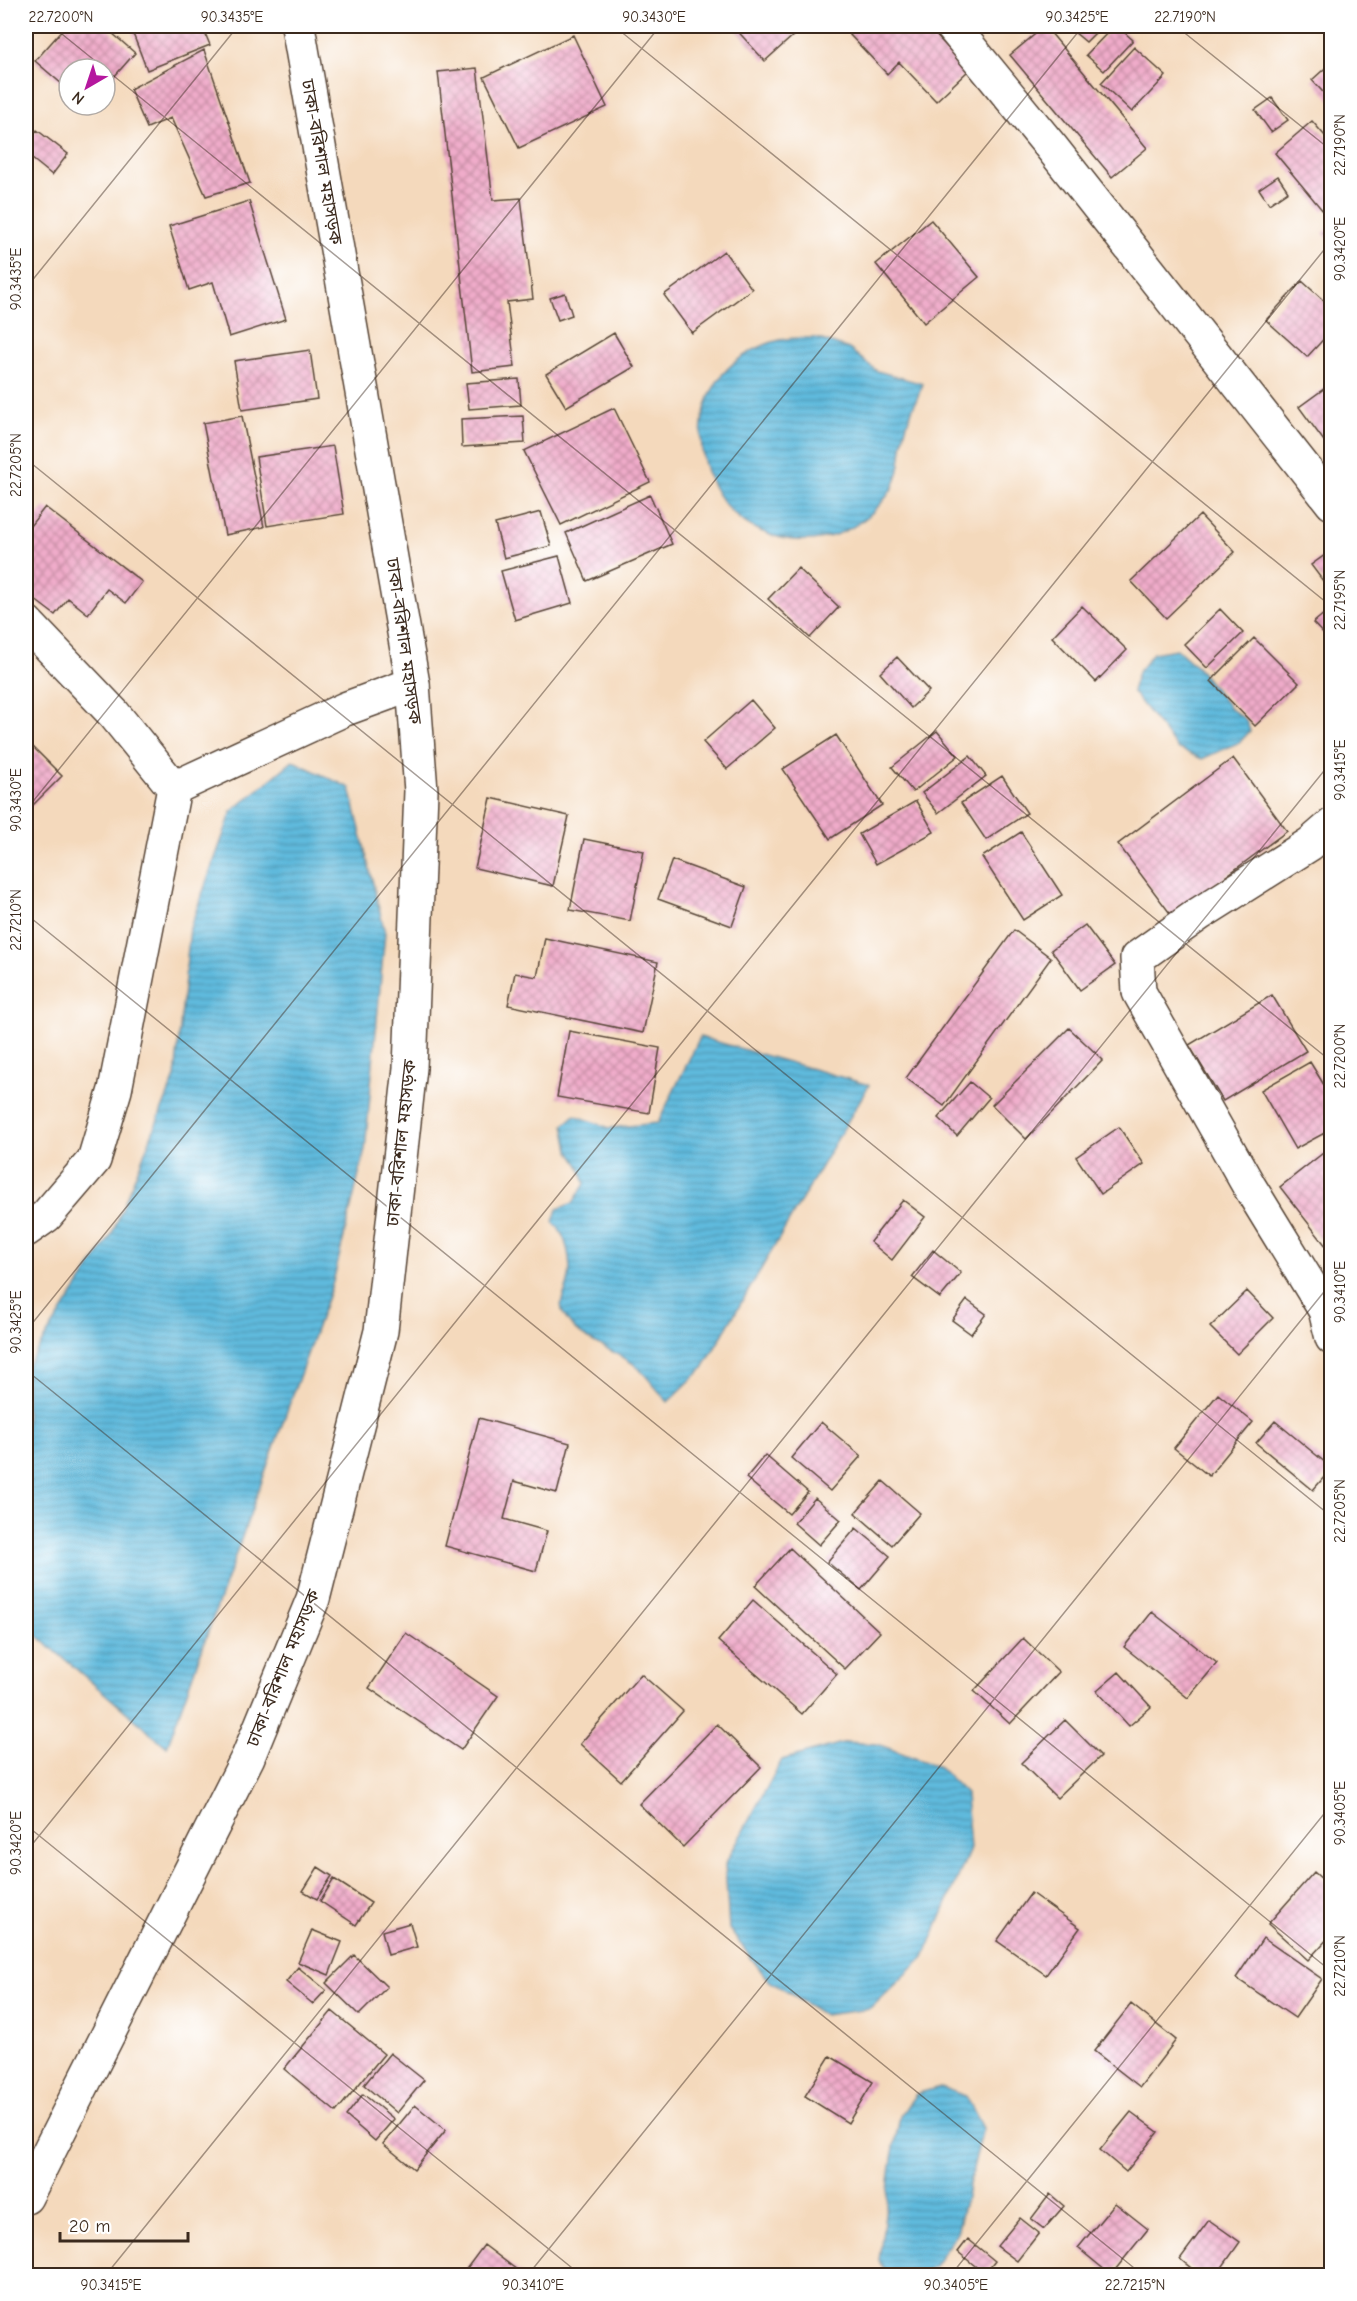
<svg xmlns="http://www.w3.org/2000/svg" width="1357" height="2301" font-family="'Comic Neue','Noto Sans Bengali',sans-serif">
<style>
.water{fill:url(#water-rules);stroke:#4d727e;stroke-width:1.5}
.building{fill:url(#building-cross-hatch)}
.lines{fill:none;stroke-linecap:round;stroke-linejoin:round}
.minor-casing{stroke:#574436;stroke-width:36}
.tertiary-casing{stroke:#574436;stroke-width:36}
.trunk-casing{stroke:#574436;stroke-width:36}
.minor{stroke:#fff;stroke-width:33}
.tertiary{stroke:#fff;stroke-width:33}
.trunk{stroke:#fff;stroke-width:33}
.ticks{fill:none;stroke:#3b2a1e;stroke-width:1.5;stroke-opacity:0.45}
.labels{text-anchor:middle;stroke-width:5;stroke-linejoin:round;paint-order:stroke}
.street-label{font-size:18px;fill:#3b2a1e;stroke:#fff}
.neatline{fill:none;stroke:#3b2a1e;stroke-width:2}
.ticks-label{font-size:15px;text-anchor:middle;fill:#3b2a1e}
</style>
<defs>
<pattern id="water-rules" width="6" height="5" patternUnits="userSpaceOnUse" patternTransform="scale(1.5)"><rect width="6" height="5" fill="#5fbadd"/><path d="M0 2.5h6" fill="none" stroke="#5097b3"/></pattern>
<pattern id="building-cross-hatch" width="8" height="8" patternUnits="userSpaceOnUse" patternTransform="scale(1.5)"><rect width="8" height="8" fill="#f0acca"/><path d="M0 0l8 8M0 8l8-8" fill="none" stroke="#c48ca3"/></pattern>
</defs>
<rect width="100%" height="100%" fill="#fff"/>
<filter id="ink" filterUnits="userSpaceOnUse"><feTurbulence type="fractalNoise" baseFrequency=".0167" numOctaves="2"/><feDisplacementMap in="SourceGraphic" scale="12" xChannelSelector="R" yChannelSelector="G"/><feConvolveMatrix kernelMatrix="1 2 1 2 8 2 1 2 1" color-interpolation-filters="sRGB"/></filter>
<filter id="wash" filterUnits="userSpaceOnUse"><feTurbulence type="fractalNoise" baseFrequency=".008" numOctaves="4" result="noise"/><feDisplacementMap in="SourceGraphic" scale="24" xChannelSelector="R" yChannelSelector="G"/><feGaussianBlur stdDeviation="1.35" result="paint"/><feColorMatrix in="noise" values="0 0 0 0 0 0 0 0 0 0 0 0 0 0 0 0 0 1.4 0 .05"/><feComposite in="paint" operator="in"/></filter>
<g filter="url(#wash)">
<rect width="100%" height="100%" fill="#f4d9bc"/>
<path class="water" d="M816 338 849 349 877 371 923 384C917 399 909 415 905 431 899 453 904 474 887 496 871 517 851 532 824 538 801 543 780 540 758 530 701 503 683 425 722 375 736 358 759 345 780 340 791 337 805 338 816 338Z
M1177 649 1198 668 1230 708 1246 720 1250 731 1240 742 1202 759 1177 748 1132 691 1138 672 1153 653Z
M293 761 350 788 385 933 365 1150 333 1282 167 1747 26 1626V1367L112 1234 175 1077 190 928 232 811Z
M700 1037 869 1085 703 1368 668 1402C657 1390 648 1377 637 1367 616 1348 576 1342 563 1313 558 1302 566 1293 568 1282 573 1264 567 1235 553 1222L557 1209 573 1203 585 1184 580 1167 569 1150 564 1125 575 1115 609 1128 658 1123Z
M846 1742 877 1744 939 1767 966 1794 970 1849 924 1957 870 2009 824 2015 768 1980 729 1929 725 1864 782 1760Z
M940 2087 966 2096 983 2128 957 2233 934 2266 920 2275H888L879 2261 892 2158 900 2116 916 2094Z"/>
<g id="blocks">
<path class="building" d="M26 26H37L26 38Z
M66 26H104L135 53 105 87V69H69V90L35 61Z
M130 26H202L210 45 147 70Z
M733 26H804L765 61Z
M859 26H927L969 70 936 101 899 62 887 74 849 34Z
M1045 26 1147 148 1112 177 1010 55Z
M1067 26H1102L1086 42Z
M1114 26H1117L1133 40 1104 71 1086 55Z
M573 35 607 107 519 148 484 77Z
M1134 47 1166 76 1132 112 1101 83Z
M204 50 250 183 206 196 171 118 147 128 130 89Z
M1332 62V102L1312 80Z
M477 68 493 200 521 198 533 299 507 302 515 367 472 372 438 72Z
M1272 98 1288 120 1271 132 1255 110Z
M1312 121 1332 144V203L1323 211 1275 153Z
M37 130 68 154 52 175 26 154V145Z
M1278 176 1288 191 1269 204 1259 189Z
M249 201 286 319 229 337 213 282 189 290 169 226Z
M931 220 979 277 924 323 876 264Z
M1332 226V243L1323 233Z
M724 251 752 289 692 333 664 295Z
M1302 281 1332 308V330L1307 357 1266 320Z
M565 293 572 315 558 320 550 298Z
M614 333 634 367 566 407 546 374Z
M310 350 317 399 242 410 234 361Z
M519 379 521 405 469 409 466 383Z
M1332 383V452L1299 407Z
M614 408 650 482 561 525 524 451Z
M242 416 264 527 225 535 203 423Z
M523 416 525 443 462 447 461 419Z
M333 446 344 514 267 526 256 457Z
M650 495 672 544 587 581 566 533Z
M45 507 142 582 126 603 107 589 88 614 68 598 55 615 26 593V531Z
M541 512 551 546 504 558 495 524Z
M1200 515 1235 552 1166 618 1131 581Z
M1332 550V580L1326 585 1311 565Z
M559 556 572 603 515 620 501 571Z
M798 568 839 607 810 638 768 599Z
M1082 606 1127 650 1096 682 1052 637Z
M1332 607V643L1313 623Z
M1220 609 1243 633 1207 668 1184 644Z
M1254 638 1299 683 1255 726 1211 681Z
M897 657 929 691 911 708 880 673Z
M751 700 775 728 727 769 703 742Z
M937 731 958 756 913 792 892 767Z
M836 735 882 805 830 839 783 769Z
M30 744 62 776 26 812V749Z
M970 756 986 776 938 813 922 793Z
M1233 758 1287 831 1172 916 1118 844Z
M1002 776 1027 813 986 840 961 803Z
M491 798 569 816 553 886 475 868Z
M916 801 934 832 876 864 859 834Z
M1021 832 1062 895 1023 920 982 857Z
M584 839 644 851 630 921 570 910Z
M672 860 746 887 732 926 658 899Z
M1085 925 1115 965 1080 990 1051 950Z
M1014 930 1051 958 944 1106 906 1078Z
M545 938 658 962 643 1033 508 1005 515 973 537 977Z
M1272 995 1306 1051 1223 1101 1189 1045Z
M1069 1028 1103 1060 1026 1139 992 1105Z
M569 1031 660 1048 649 1113 557 1097Z
M1310 1062 1332 1098V1129L1295 1149 1261 1090Z
M970 1082 989 1098 957 1136 938 1118Z
M1119 1127 1144 1164 1101 1194 1076 1157Z
M1332 1146V1241L1326 1246 1280 1187Z
M903 1200 925 1217 892 1260 870 1242Z
M933 1250 961 1273 940 1298 912 1277Z
M1247 1291 1273 1318 1237 1354 1210 1327Z
M967 1300 986 1314 971 1334 952 1320Z
M1218 1394 1253 1422 1209 1476 1174 1448Z
M479 1418 570 1443 557 1493 514 1481 504 1519 547 1531 536 1571 445 1546Z
M1275 1421 1332 1468 1313 1490 1256 1443Z
M821 1422 861 1456 830 1491 791 1458Z
M765 1455 808 1492 789 1514 746 1478Z
M883 1481 920 1513 892 1545 855 1513Z
M815 1498 841 1520 819 1545 794 1523Z
M856 1528 890 1556 861 1590 827 1562Z
M790 1548 880 1632 845 1669 755 1586Z
M753 1600 837 1674 802 1714 718 1641Z
M1152 1612 1217 1663 1188 1698 1124 1647Z
M406 1633 498 1696 461 1750 369 1688Z
M1023 1638 1059 1672 1010 1724 974 1691Z
M1119 1672 1151 1707 1129 1726 1097 1691Z
M641 1674 683 1711 621 1781 580 1744Z
M1065 1720 1101 1756 1057 1798 1021 1763Z
M717 1724 761 1767 683 1847 639 1804Z
M318 1867 332 1876 317 1899 303 1891Z
M1314 1872 1332 1888V1934L1308 1960 1268 1924Z
M334 1879 371 1903 356 1925 320 1901Z
M1031 1893 1080 1928 1046 1975 997 1941Z
M410 1923 417 1947 388 1955 382 1931Z
M312 1930 342 1942 329 1975 298 1962Z
M1263 1938 1322 1979 1295 2018 1236 1978Z
M354 1955 387 1987 359 2015 326 1983Z
M298 1967 326 1990 313 2004 286 1982Z
M1131 2004 1176 2040 1140 2087 1094 2051Z
M332 2011 384 2054 336 2112 284 2069Z
M390 2053 424 2080 397 2113 364 2085Z
M830 2056 873 2082 848 2123 805 2096Z
M363 2094 394 2119 375 2141 346 2116Z
M415 2105 446 2130 414 2169 383 2144Z
M1131 2112 1158 2132 1126 2172 1100 2150Z
M1050 2194 1064 2206 1044 2229 1031 2219Z
M1115 2203 1148 2229 1111 2275 1078 2248Z
M1020 2218 1039 2233 1017 2261 997 2246Z
M1209 2220 1240 2242 1216 2276H1201L1180 2259Z
M968 2239 995 2261 985 2274 958 2252Z
M484 2245 525 2276H461Z"/>
</g>
</g>
<g filter="url(#ink)">
<use href="#blocks" fill-opacity="0" stroke="#574436" stroke-width="1.5"/>
<g class="lines">
<defs>
<path id="minor" d="M26 622 114 714 174 788
M174 788 345 709 413 684
M1332 825 1310 844 1199 914 1137 958 1139 992 1249 1186 1325 1310 1332 1338
M26 1230 46 1216 94 1160 115 1090 174 788"/>
<path id="tertiary" d="M952 26 1052 148 1332 503"/>
<path id="trunk" d="M26 2197 248 1757 313 1599 381 1331 410 1068 421 791 413 684 298 26"/>
</defs>
<use href="#minor" class="minor-casing"/>
<use href="#tertiary" class="tertiary-casing"/>
<use href="#trunk" class="trunk-casing"/>
<use href="#minor" class="minor"/>
<use href="#tertiary" class="tertiary"/>
<use href="#trunk" class="trunk"/>
</g>
</g>
<path class="ticks" d="M52 26 1332 1062M614 26 1332 607M1176 26 1332 151M26 288 238 26M26 459 1332 1517M26 810 660 26M26 914 1332 1972M26 1331 1083 26M26 1370 1144 2276M26 1825 582 2276M26 1852 1332 240M105 2276 1332 761M527 2276 1332 1282M950 2276 1332 1804"/>
<g class="labels">
<g class="street-label">
<text transform="translate(322 162) rotate(80)" y="6">ঢাকা-বরিশাল মহাসড়ক</text>
<text transform="translate(404 641) rotate(82)" y="6">ঢাকা-বরিশাল মহাসড়ক</text>
<text transform="translate(401 1143) rotate(-84)" y="6">ঢাকা-বরিশাল মহাসড়ক</text>
<text transform="translate(283 1668) rotate(-68)" y="6">ঢাকা-বরিশাল মহাসড়ক</text>
</g>
</g>
<rect width="1357" height="2301" fill="none" stroke="#fff" stroke-width="66"/>
<g transform="translate(87 87) rotate(219)"><circle r="28" fill="#ffffff" stroke="#b1aaa5" stroke-width="1.5"/>
<path d="M0-4.5L10 22L0 15L-10 22Z" fill="#b5179e"/>
<text y="-9" font-size="16" font-weight="bold" text-anchor="middle" fill="#3b2a1e">N</text>
</g>
<path d="M60 2232v9h128v-9" fill="none" stroke="#3b2a1e" stroke-width="3"/>
<text x="69" y="2232" font-size="18" fill="#3b2a1e" stroke="#ffffff" stroke-width="4.5" paint-order="stroke">20 m</text>
<rect x="33" y="33" width="1291" height="2235" class="neatline"/>
<g class="ticks-label">
<text x="61" y="22">22.7200°N</text>
<text x="232" y="22">90.3435°E</text>
<text x="654" y="22">90.3430°E</text>
<text x="1077" y="22">90.3425°E</text>
<text x="1185" y="22">22.7190°N</text>
<text transform="translate(1340 145) rotate(-90)" y="5">22.7190°N</text>
<text transform="translate(1340 249) rotate(-90)" y="5">90.3420°E</text>
<text transform="translate(16 279) rotate(-90)" y="5">90.3435°E</text>
<text transform="translate(16 465) rotate(-90)" y="5">22.7205°N</text>
<text transform="translate(1340 600) rotate(-90)" y="5">22.7195°N</text>
<text transform="translate(1340 770) rotate(-90)" y="5">90.3415°E</text>
<text transform="translate(16 800) rotate(-90)" y="5">90.3430°E</text>
<text transform="translate(16 920) rotate(-90)" y="5">22.7210°N</text>
<text transform="translate(1340 1056) rotate(-90)" y="5">22.7200°N</text>
<text transform="translate(1340 1292) rotate(-90)" y="5">90.3410°E</text>
<text transform="translate(16 1322) rotate(-90)" y="5">90.3425°E</text>
<text transform="translate(1340 1511) rotate(-90)" y="5">22.7205°N</text>
<text transform="translate(1340 1813) rotate(-90)" y="5">90.3405°E</text>
<text transform="translate(16 1843) rotate(-90)" y="5">90.3420°E</text>
<text transform="translate(1340 1966) rotate(-90)" y="5">22.7210°N</text>
<text x="111" y="2290">90.3415°E</text>
<text x="533" y="2290">90.3410°E</text>
<text x="956" y="2290">90.3405°E</text>
<text x="1135" y="2290">22.7215°N</text>
</g>
</svg>
